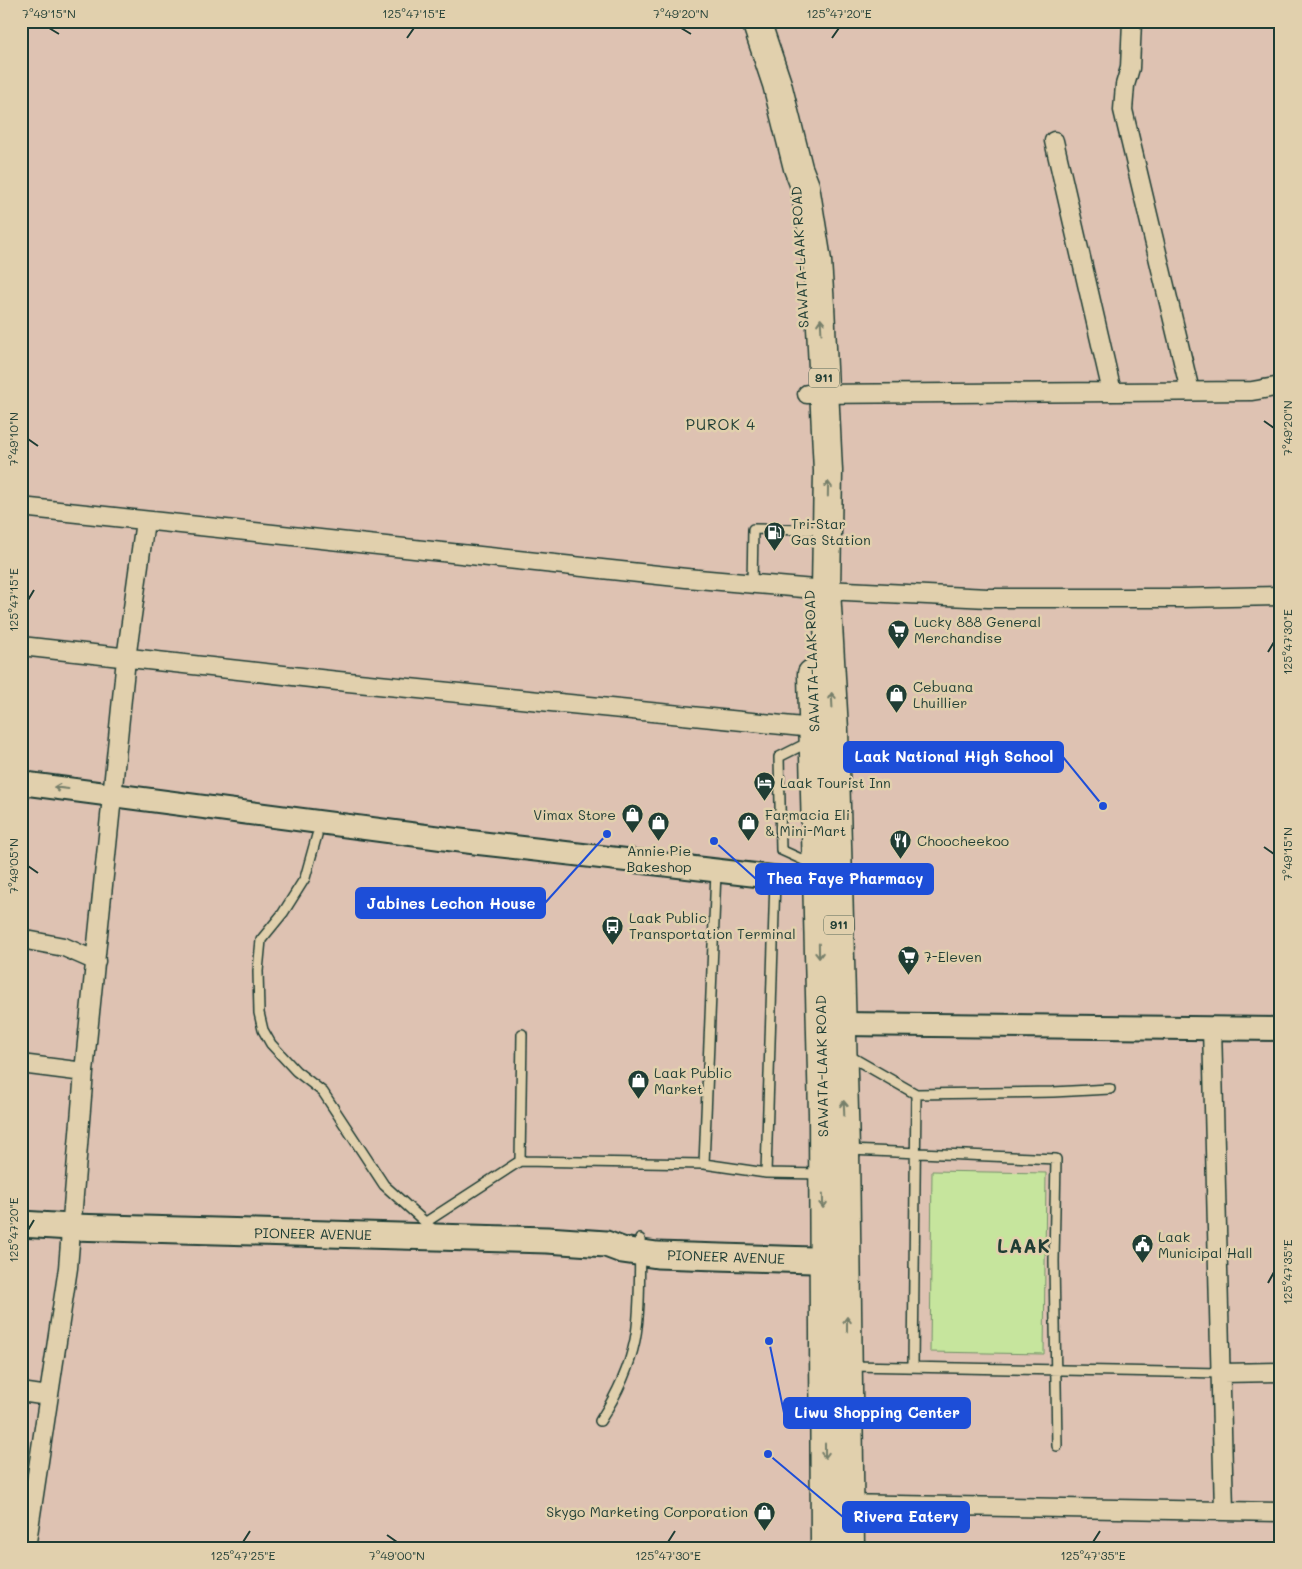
<svg xmlns="http://www.w3.org/2000/svg" width="1302" height="1569" font-family="Mali,sans-serif">
<style>
.green{fill:#c6e59d;stroke:#729168}
.lines{fill:none;stroke-linecap:round;stroke-linejoin:round}
.service-casing{stroke:#1f3d34;stroke-width:12}
.minor-casing{stroke:#1f3d34;stroke-width:21}
.tertiary-casing{stroke:#1f3d34;stroke-width:26}
.secondary-casing{stroke:#1f3d34;stroke-width:29}
.primary-casing{stroke:#1f3d34;stroke-width:31}
.service{stroke:#e1d0ad;stroke-width:9}
.minor{stroke:#e1d0ad;stroke-width:18}
.tertiary{stroke:#e1d0ad;stroke-width:22}
.secondary{stroke:#e1d0ad;stroke-width:25}
.primary{stroke:#e1d0ad;stroke-width:28}
.oneway{stroke:#767f6a}
.ticks{fill:none;stroke:#1f3d34;stroke-width:2}
.labels{text-anchor:middle;stroke-width:5;stroke-linejoin:round;paint-order:stroke}
.shield{fill:#e1d0ad;stroke:#596958;stroke-width:1}
.shield-label{font-size:12px;font-weight:bold;fill:#1f3d34}
.street-label{font-size:14px;fill:#1f3d34;stroke:#e1d0ad}
.poi-label{font-size:14px;fill:#1f3d34;stroke:#e1d0ad;text-anchor:start}
.neighbourhood-label{font-size:15px;letter-spacing:1px;fill:#1f3d34;stroke:#e1d0ad}
.district-label{font-size:19px;font-weight:bold;letter-spacing:1px;fill:#1f3d34;stroke:#e1d0ad}
.leader{fill:none;stroke:#1d4ed8;stroke-width:2}
.callout-dot{fill:#1d4ed8;stroke:#e1d0ad;stroke-width:2}
.callout{fill:#1d4ed8;stroke:#1d4ed8;stroke-width:2}
.callout-label{font-size:15px;text-anchor:middle;font-weight:bold;fill:#fff}
.neatline{fill:none;stroke:#1f3d34;stroke-width:2}
.ticks-label{font-size:12px;text-anchor:middle;fill:#1f3d34}
</style>
<rect width="100%" height="100%" fill="#dec2b2"/>
<filter id="ink" filterUnits="userSpaceOnUse"><feTurbulence type="fractalNoise" baseFrequency=".02" numOctaves="2"/><feDisplacementMap in="SourceGraphic" scale="10" xChannelSelector="R" yChannelSelector="G"/><feConvolveMatrix kernelMatrix="1 2 1 2 8 2 1 2 1" color-interpolation-filters="sRGB"/></filter>
<g filter="url(#ink)">
<path class="green" d="M932 1171 1046 1173 1044 1354 930 1352Z"/>
<g class="lines">
<defs>
<path id="service" d="M752 584 753 529 810 530
M809 742 779 757 781 850 812 864
M317 835 305 878 283 913 261 940 258 971 259 1013 263 1030 271 1044 296 1071 323 1092 384 1185 436 1232
M846 1054 916 1094 1053 1092 1110 1089
M849 1150 1056 1159 1054 1261 1057 1446
M520 1161 522 1034
M704 1164 716 872
M766 1173 775 879
M426 1222 520 1161 704 1164 766 1173 821 1174
M851 1366 1221 1373
M913 1366 916 1094
M600 1421C616 1396 629 1370 635 1340 641 1310 639 1270 640 1239"/>
<path id="minor" d="M1132 21 1130 68 1125 85 1123 110 1190 391
M1054 141 1112 392
M807 394 1252 391 1281 386
M21 507 686 578 826 590 988 598H1182L1281 596
M21 646 338 681 823 729
M21 939 64 947 96 961
M1212 1027 1224 1511
M21 1064 84 1072
M1221 1373 1281 1372
M21 1392 48 1396
M839 1504 1281 1512
M26 1548 68 1268 84 1072 126 659 145 521"/>
<path id="tertiary" d="M21 783 479 843 833 884
M841 1024 1281 1029"/>
<path id="secondary" d="M21 1224 71 1227 547 1240 606 1244 622 1250 657 1255 844 1261"/>
<path id="primary" d="M756 21 777 84 798 168 805 186 817 261 820 306 828 471 826 590 834 730 845 1150 850 1548
M812 674 823 1113 825 1548"/>
</defs>
<use href="#service" class="service-casing"/>
<use href="#minor" class="minor-casing"/>
<use href="#tertiary" class="tertiary-casing"/>
<use href="#secondary" class="secondary-casing"/>
<use href="#primary" class="primary-casing"/>
<use href="#service" class="service"/>
<use href="#minor" class="minor"/>
<use href="#tertiary" class="tertiary"/>
<use href="#secondary" class="secondary"/>
<use href="#primary" class="primary"/>
</g>
<defs><path id="oneway-shaft" d="M-6 0H5M1.5-3L5.5 0L1.5 3" fill="none" stroke-width="1.6" stroke-linecap="round" stroke-linejoin="round" transform="scale(1.25)"/></defs>
<g class="oneway">
<use href="#oneway-shaft" transform="translate(821 326) rotate(-93)"/>
<use href="#oneway-shaft" transform="translate(828 489) rotate(-89)"/>
<use href="#oneway-shaft" transform="translate(832 700) rotate(-93)"/>
<use href="#oneway-shaft" transform="translate(61 788) rotate(-173)"/>
<use href="#oneway-shaft" transform="translate(819 951) rotate(89)"/>
<use href="#oneway-shaft" transform="translate(844 1108) rotate(-92)"/>
<use href="#oneway-shaft" transform="translate(823 1201) rotate(89)"/>
<use href="#oneway-shaft" transform="translate(847 1324) rotate(-90)"/>
<use href="#oneway-shaft" transform="translate(825 1451) rotate(90)"/>
</g>
</g>
<path class="ticks" d="M49 28 59 34M681 28 691 34M407 38 414 28M832 38 839 28M1264 421 1274 428M28 439 38 446M28 600 34 590M1268 652 1274 642M1264 847 1274 854M28 866 38 873M28 1230 34 1220M1268 1283 1274 1272M387 1535 397 1542M243 1542 250 1531M668 1542 675 1531M1093 1542 1100 1531"/>
<defs>
<symbol id="fuel-pin" viewBox="-11 -11 22 30"><path d="M0 17L-7.5 6A9.5 9.5 0 1 1 7.5 6Z" fill="#1f3d34" stroke="#e1d0ad"/><path d="M-5.5-6h7V0h2V4h1.3V-2.5L3-4.5l.8-.8L6-3V5H2.5V1h-1V6h-7ZM-4.2-4.7v3.2H.2V-4.7Z" fill="#fff"/></symbol>
<symbol id="supermarket-pin" viewBox="-11 -11 22 30"><path d="M0 17L-7.5 6A9.5 9.5 0 1 1 7.5 6Z" fill="#1f3d34" stroke="#e1d0ad"/><path d="M-6-5.5h2.5l.6 2H6L4.5 2H-2.5L-4.4-4H-6ZM-1.5 3.2a1.3 1.3 0 1 0 .1 0ZM3 3.2a1.3 1.3 0 1 0 .1 0Z" fill="#fff"/></symbol>
<symbol id="shop-pin" viewBox="-11 -11 22 30"><path d="M0 17L-7.5 6A9.5 9.5 0 1 1 7.5 6Z" fill="#1f3d34" stroke="#e1d0ad"/><path d="M-5-2.5h2.3a2.7 3.5 0 0 1 5.4 0H5L5.5 6h-11ZM-1.5-2.5h3a1.5 2.3 0 0 0-3 0Z" fill="#fff"/></symbol>
<symbol id="hotel-pin" viewBox="-11 -11 22 30"><path d="M0 17L-7.5 6A9.5 9.5 0 1 1 7.5 6Z" fill="#1f3d34" stroke="#e1d0ad"/><path d="M-6-4.5h1.5V1H6V5H4.5V3h-9V5H-6ZM-4 0a1.8 1.8 0 1 1 3.6 0ZM.5 0V-2.5h3Q6-2.5 6 0Z" fill="#fff"/></symbol>
<symbol id="restaurant-pin" viewBox="-11 -11 22 30"><path d="M0 17L-7.5 6A9.5 9.5 0 1 1 7.5 6Z" fill="#1f3d34" stroke="#e1d0ad"/><path d="M-5-6h1v4h1v-4h1v4h1v-4h1v5L-1.5 .5V6h-2V.5L-5-1ZM5-6V6H3V1.5H1.5Q1.5-4 5-6Z" fill="#fff"/></symbol>
<symbol id="bus-pin" viewBox="-11 -11 22 30"><path d="M0 17L-7.5 6A9.5 9.5 0 1 1 7.5 6Z" fill="#1f3d34" stroke="#e1d0ad"/><path d="M-5-6H5V4H4V6H2V4H-2V6H-4V4H-5ZM-3.5-4V0h7V-4ZM-3.5 1.2v1.5H-2V1.2ZM2 1.2v1.5H3.5V1.2Z" fill="#fff"/></symbol>
<symbol id="civic-pin" viewBox="-11 -11 22 30"><path d="M0 17L-7.5 6A9.5 9.5 0 1 1 7.5 6Z" fill="#1f3d34" stroke="#e1d0ad"/><path d="M-.6-6.5H3V-4.5H.6V-3L4-1V1h2V6H-6V1h2V-1L-.6-3ZM-1.2 2.5V6h2.4V2.5Z" fill="#fff"/></symbol>
</defs>
<g fill-rule="evenodd">
<use href="#fuel-pin" x="762" y="520" width="25" height="34"/>
<use href="#supermarket-pin" x="886" y="618" width="25" height="34"/>
<use href="#shop-pin" x="884" y="682" width="25" height="34"/>
<use href="#hotel-pin" x="752" y="770" width="25" height="34"/>
<use href="#shop-pin" x="620" y="802" width="25" height="34"/>
<use href="#shop-pin" x="646" y="810" width="25" height="34"/>
<use href="#shop-pin" x="736" y="810" width="25" height="34"/>
<use href="#restaurant-pin" x="888" y="828" width="25" height="34"/>
<use href="#bus-pin" x="600" y="914" width="25" height="34"/>
<use href="#supermarket-pin" x="896" y="944" width="25" height="34"/>
<use href="#shop-pin" x="626" y="1068" width="25" height="34"/>
<use href="#civic-pin" x="1130" y="1232" width="25" height="34"/>
<use href="#shop-pin" x="752" y="1500" width="25" height="34"/>
</g>
<g class="labels">
<g class="shield">
<rect x="809" y="368.5" width="30" height="19" rx="4"/>
<rect x="824" y="915.5" width="30" height="19" rx="4"/>
</g>
<g class="shield-label">
<text x="824" y="382">911</text>
<text x="839" y="929">911</text>
</g>
<g class="street-label">
<text transform="translate(800 257) rotate(-93)" y="5">SAWATA-LAAK ROAD</text>
<text transform="translate(812 661) rotate(-92)" y="5">SAWATA-LAAK ROAD</text>
<text transform="translate(822 1066) rotate(-91)" y="5">SAWATA-LAAK ROAD</text>
<text transform="translate(313 1234) rotate(1)" y="5">PIONEER AVENUE</text>
<text transform="translate(726 1257) rotate(2)" y="5">PIONEER AVENUE</text>
</g>
<g class="poi-label">
<text x="791" y="529">Tri-Star<tspan x="791" dy="16">Gas Station</tspan></text>
<text x="914" y="627">Lucky 888 General<tspan x="914" dy="16">Merchandise</tspan></text>
<text x="913" y="692">Cebuana<tspan x="913" dy="16">Lhuillier</tspan></text>
<text x="780" y="788">Laak Tourist Inn</text>
<text x="616" y="820" text-anchor="end">Vimax Store</text>
<text x="765" y="820">Farmacia Eli<tspan x="765" dy="16">&amp; Mini-Mart</tspan></text>
<text x="917" y="846">Choocheekoo</text>
<text x="659" y="856" text-anchor="middle">Annie Pie<tspan x="659" dy="16">Bakeshop</tspan></text>
<text x="629" y="923">Laak Public<tspan x="629" dy="16">Transportation Terminal</tspan></text>
<text x="924" y="962">7-Eleven</text>
<text x="654" y="1078">Laak Public<tspan x="654" dy="16">Market</tspan></text>
<text x="1158" y="1242">Laak<tspan x="1158" dy="16">Municipal Hall</tspan></text>
<text x="748" y="1517" text-anchor="end">Skygo Marketing Corporation</text>
</g>
<g class="neighbourhood-label">
<text x="721" y="430">PUROK 4</text>
</g>
<g class="district-label">
<text x="1024" y="1253">LAAK</text>
</g>
</g>
<path class="leader" d="M1103 806L1063 757M714 841L756 879M607 834L545 903M769 1341L784 1413M768 1454L843 1517"/>
<g class="callout-dot">
<circle cx="1103" cy="806" r="5"/>
<circle cx="714" cy="841" r="5"/>
<circle cx="607" cy="834" r="5"/>
<circle cx="769" cy="1341" r="5"/>
<circle cx="768" cy="1454" r="5"/>
</g>
<g class="callout">
<rect x="844" y="742" width="219" height="30" rx="5"/>
<rect x="756" y="864" width="177" height="30" rx="5"/>
<rect x="356" y="888" width="189" height="30" rx="5"/>
<rect x="784" y="1398" width="186" height="30" rx="5"/>
<rect x="843" y="1502" width="126" height="30" rx="5"/>
</g>
<g class="callout-label">
<text x="954" y="762">Laak National High School</text>
<text x="845" y="884">Thea Faye Pharmacy</text>
<text x="451" y="909">Jabines Lechon House</text>
<text x="877" y="1418">Liwu Shopping Center</text>
<text x="906" y="1522">Rivera Eatery</text>
</g>
<rect width="1302" height="1569" fill="none" stroke="#e1d0ad" stroke-width="55"/>
<rect x="28" y="28" width="1246" height="1514" class="neatline"/>
<g class="ticks-label">
<text x="49" y="18">7°49'15"N</text>
<text x="414" y="18">125°47'15"E</text>
<text x="681" y="18">7°49'20"N</text>
<text x="839" y="18">125°47'20"E</text>
<text transform="translate(1288 428) rotate(-90)" y="4">7°49'20"N</text>
<text transform="translate(14 439) rotate(-90)" y="4">7°49'10"N</text>
<text transform="translate(14 600) rotate(-90)" y="4">125°47'15"E</text>
<text transform="translate(1288 642) rotate(-90)" y="4">125°47'30"E</text>
<text transform="translate(1288 854) rotate(-90)" y="4">7°49'15"N</text>
<text transform="translate(14 866) rotate(-90)" y="4">7°49'05"N</text>
<text transform="translate(14 1230) rotate(-90)" y="4">125°47'20"E</text>
<text transform="translate(1288 1272) rotate(-90)" y="4">125°47'35"E</text>
<text x="243" y="1560">125°47'25"E</text>
<text x="397" y="1560">7°49'00"N</text>
<text x="668" y="1560">125°47'30"E</text>
<text x="1093" y="1560">125°47'35"E</text>
</g>
</svg>
